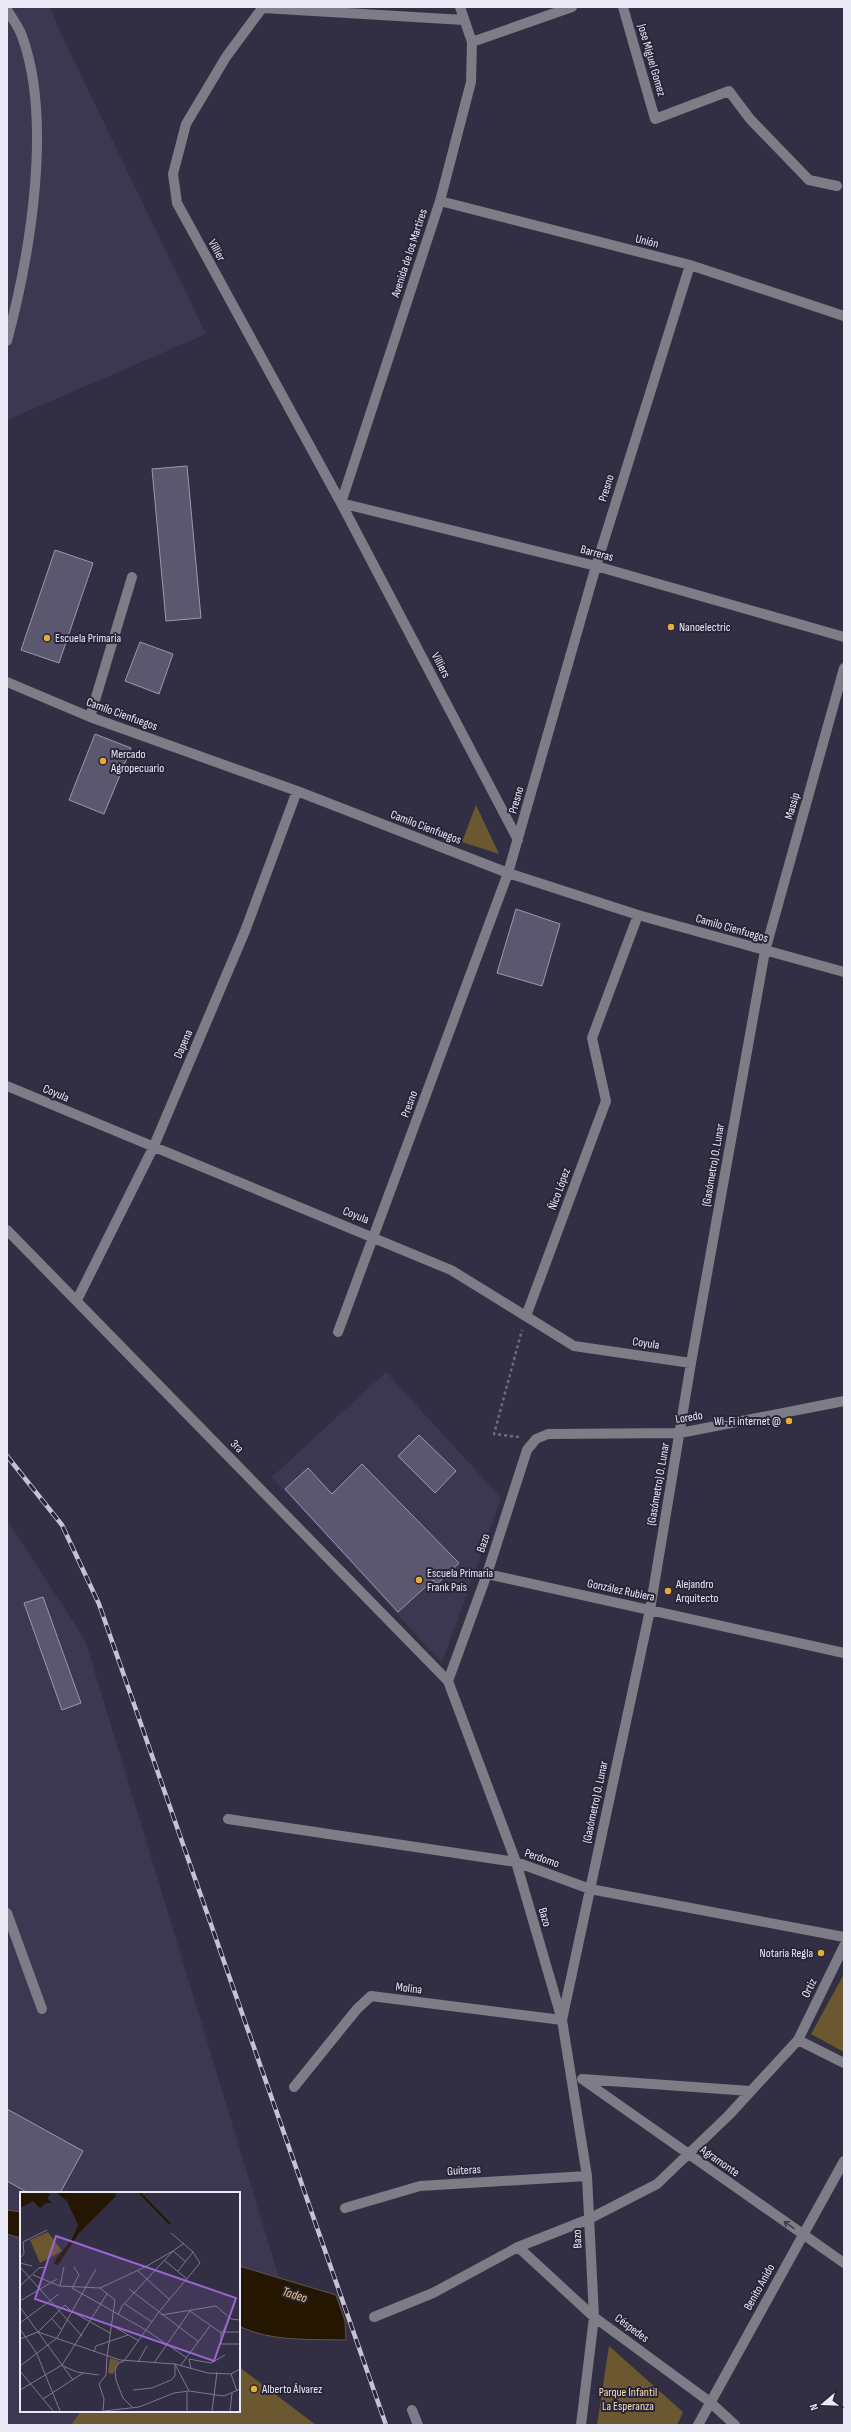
<svg xmlns="http://www.w3.org/2000/svg" width="851" height="2432" font-family="'Sofia Sans Condensed',sans-serif">
<style>
.built{fill:#3d3852}
.green{fill:#6c5830}
.water{fill:#241600;stroke:#5f554a}
.building{fill:#5b576e;stroke:#9b98b1}
.lines{fill:none;stroke-linecap:round;stroke-linejoin:round}
.path{stroke:#6d6b7d;stroke-width:2.5;stroke-dasharray:3 3;stroke-linecap:butt}
.minor{stroke:#7e7c87;stroke-width:10}
.rail-casing{stroke:#c4c3d2;stroke-width:4.5}
.rail{stroke:#292539;stroke-width:3;stroke-dasharray:9;stroke-linecap:butt}
.oneway{stroke:#3e3b4c}
.poi-dot{fill:#e4ae35;stroke:#292539;stroke-width:1.5}
.labels{text-anchor:middle;stroke-width:4;stroke-linejoin:round;paint-order:stroke}
.street-label{font-size:12px;fill:#eae9f6;stroke:#292539}
.poi-label{font-size:12px;fill:#eae9f6;stroke:#292539;text-anchor:start}
.park-label{font-size:12px;fill:#f9dfb0;stroke:#292539}
.water-label{font-size:13px;font-style:italic;fill:#f9ce7b;stroke:#292539}
.inset-river{fill:none;stroke:#241600;stroke-width:2}
.inset-road{fill:none;stroke:#7c798b;stroke-width:1}
.view{fill:#9c65d0;fill-opacity:0.15;stroke:#9c65d0;stroke-width:2}
.inset-edge{fill:none;stroke:#eae9f6;stroke-width:2}
</style>
<rect width="100%" height="100%" fill="#322f44"/>
<path class="built" d="M7 7H50L61 34 206 334 7 420Z
M386 1372 501 1498 442 1663 272 1477Z
M7 1520 85 1640 279 2278 239 2266V2193H21V2212L7 2210Z
M7 2234 21 2238V2411H81L71 2425H7Z"/>
<path class="green" d="M476 805 499 854 462 842Z
M844 1974V2052L811 2034Z
M609 2346 683 2412 677 2425H597Z
M239 2367 316 2425H71L81 2411H239Z"/>
<path class="water" d="M7 2210 21 2212V2238L7 2234Z
M239 2266 336 2295 345 2321 346 2340C311 2339 271 2342 239 2326Z"/>
<path class="building" d="M187 466 201 618 166 621 152 469Z
M55 550 93 563 59 663 21 650Z
M140 642 173 654 159 694 125 681Z
M95 734 131 748 104 814 69 800Z
M516 909 560 924 542 986 497 973Z
M419 1435 456 1471 435 1493 398 1456Z
M362 1464 459 1563 437 1584 433 1580 398 1612 285 1489 308 1468 332 1494Z
M43 1597 81 1703 62 1710 24 1603Z
M7 2109 83 2151 60 2193H28L7 2181Z"/>
<g class="lines">
<path class="path" d="M519 1437 494 1434 522 1330"/>
<path class="minor" d="M263 7 226 57 186 124 173 174 177 203 341 503 518 840
M623 7 655 119 729 91 750 119 809 180 837 186
M263 8 464 20
M7 10C12 18 19 27 22 36 53 121 30 255 7 341
M472 42 572 7
M440 201 690 265 844 316
M341 503 596 566 844 637
M341 503 440 201 471 82 472 42 460 7
M7 682 90 717 297 791 508 873 638 915 844 972
M90 717 132 577
M7 1086 451 1270 574 1346 691 1363
M7 1230 448 1681
M77 1300 153 1148 245 931 297 791
M526 1316 606 1101 592 1038 638 915
M338 1332 508 873 596 566 690 265
M487 1574 844 1653
M228 1819 516 1862 590 1889 844 1937
M7 1913 42 2009
M798 2040 844 2063
M582 2079 844 2263
M582 2079 750 2091
M294 2087 357 2009 371 1996 562 2020 650 1610 691 1363 765 951 844 668
M345 2208 420 2186 587 2176
M518 2247 594 2317 710 2402 735 2425
M374 2317 433 2293 518 2247 589 2219 657 2184 729 2115 798 2040 844 1946
M412 2410 418 2425
M581 2425 594 2317 587 2176 562 2020 516 1862 448 1681 487 1574 527 1450 536 1439 548 1434 680 1433 844 1401
M698 2425 844 2161"/>
<defs>
<path id="rail" d="M7 1456 62 1525 99 1604 386 2425"/>
</defs>
<use href="#rail" class="rail-casing"/>
<use href="#rail" class="rail"/>
</g>
<defs><path id="oneway-shaft" d="M-6 0H5M1.5-3L5.5 0L1.5 3" fill="none" stroke-width="1.6" stroke-linecap="round" stroke-linejoin="round"/></defs>
<use class="oneway" href="#oneway-shaft" transform="translate(789 2225) rotate(-145)"/>
<g class="poi-dot">
<circle cx="671" cy="627" r="4"/>
<circle cx="47" cy="638" r="4"/>
<circle cx="103" cy="761" r="4"/>
<circle cx="789" cy="1421" r="4"/>
<circle cx="419" cy="1580" r="4"/>
<circle cx="668" cy="1591" r="4"/>
<circle cx="821" cy="1953" r="4"/>
<circle cx="254" cy="2389" r="4"/>
</g>
<g class="labels">
<g class="street-label">
<text transform="translate(652 60) rotate(74)" y="4">Jose Miguel Gomez</text>
<text transform="translate(647 241) rotate(14)" y="4">Unión</text>
<text transform="translate(217 250) rotate(61)" y="4">Villier</text>
<text transform="translate(409 253) rotate(-72)" y="4">Avenida de los Martires</text>
<text transform="translate(606 488) rotate(-73)" y="4">Presno</text>
<text transform="translate(597 553) rotate(15)" y="4">Barreras</text>
<text transform="translate(441 665) rotate(62)" y="4">Villiers</text>
<text transform="translate(122 714) rotate(20)" y="4">Camilo Cienfuegos</text>
<text transform="translate(516 800) rotate(-74)" y="4">Presno</text>
<text transform="translate(792 806) rotate(-74)" y="4">Massip</text>
<text transform="translate(426 827) rotate(21)" y="4">Camilo Cienfuegos</text>
<text transform="translate(732 928) rotate(16)" y="4">Camilo Cienfuegos</text>
<text transform="translate(183 1044) rotate(-67)" y="4">Dapena</text>
<text transform="translate(56 1093) rotate(23)" y="4">Coyula</text>
<text transform="translate(409 1104) rotate(-70)" y="4">Presno</text>
<text transform="translate(713 1165) rotate(-80)" y="4">(Gasómetro) O. Lunar</text>
<text transform="translate(559 1189) rotate(-70)" y="4">Ñico López</text>
<text transform="translate(356 1215) rotate(22)" y="4">Coyula</text>
<text transform="translate(646 1343) rotate(8)" y="4">Coyula</text>
<text transform="translate(689 1417) rotate(-9)" y="4">Loredo</text>
<text transform="translate(237 1446) rotate(46)" y="4">3ra</text>
<text transform="translate(658 1484) rotate(-80)" y="4">(Gasómetro) O. Lunar</text>
<text transform="translate(483 1543) rotate(-72)" y="4">Bazo</text>
<text transform="translate(621 1590) rotate(12)" y="4">González Rubiera</text>
<text transform="translate(595 1802) rotate(-78)" y="4">(Gasómetro) O. Lunar</text>
<text transform="translate(542 1858) rotate(19)" y="4">Perdomo</text>
<text transform="translate(545 1917) rotate(74)" y="4">Bazo</text>
<text transform="translate(409 1988) rotate(7)" y="4">Molina</text>
<text transform="translate(809 1988) rotate(-64)" y="4">Ortiz</text>
<text transform="translate(720 2161) rotate(35)" y="4">Agramonte</text>
<text transform="translate(464 2170) rotate(-3)" y="4">Guiteras</text>
<text transform="translate(577 2239) rotate(-93)" y="4">Bazo</text>
<text transform="translate(759 2287) rotate(-61)" y="4">Benito Anido</text>
<text transform="translate(632 2328) rotate(37)" y="4">Céspedes</text>
</g>
<g class="poi-label">
<text x="679" y="631">Nanoelectric</text>
<text x="55" y="642">Escuela Primaria</text>
<text x="111" y="758">Mercado<tspan x="111" dy="14">Agropecuario</tspan></text>
<text x="781" y="1425" text-anchor="end">Wi-Fi internet @</text>
<text x="427" y="1577">Escuela Primaria<tspan x="427" dy="14">Frank País</tspan></text>
<text x="676" y="1588">Alejandro<tspan x="676" dy="14">Arquitecto</tspan></text>
<text x="813" y="1957" text-anchor="end">Notaría Regla</text>
<text x="262" y="2393">Alberto Álvarez</text>
</g>
<g class="park-label">
<text x="628" y="2396">Parque Infantil<tspan x="628" dy="14">La Esperanza</tspan></text>
</g>
<g class="water-label">
<text transform="translate(295 2294) rotate(17)" y="5">Tadeo</text>
</g>
</g>
<g transform="translate(20 2192)">
<rect width="220" height="220" fill="#322f44"/>
<path d="M28 40 42 59 20 71 10 48ZM90 166 99 169 93 182 88 181Z" fill="#6c5830"/>
<path d="M0 1H28L30 3 27 6 32 11H26L20 16 13 9 0 16ZM37 1H95L96 4 59 41 38 73 34 72 36 67 52 47 58 33 47 9Z" fill="#241600"/>
<path class="inset-river" d="M120 1 150 32"/>
<path class="inset-road" d="M0 66 4 62 3 50 27 38M144 68 167 87M0 71 12 74M0 75 62 144M54 75 59 83 52 96 126 138 167 166M118 79 150 108M158 79 173 60M13 83 40 94 80 96 95 108 87 165M0 94 19 76 27 75M40 94 44 75M80 96 125 75 153 59 165 69M109 97 179 150M0 109 37 87M105 112 132 130M0 115 18 140M170 119 200 140H220M98 123 102 114 153 59 164 51M141 123 196 114 211 127 220 128M32 127 41 137M0 131 39 102M91 133 119 149M0 137 17 162 40 219M18 140 100 168 155 172 169 199 204 204 220 197M201 140V152H220M203 140 209 125M0 147 18 140M74 160 76 154 108 143M99 170 95 178 96 188 103 206 112 215M118 170 127 154M99 171 104 169 138 121 180 71 173 60 151 41M134 171 170 119M161 173 190 134M0 174 37 146 76 77M43 174 57 180 79 183M171 177 169 167 191 171 205 163M0 179 33 219M211 182 217 199M53 188 18 140 45 113 51 119 90 141M0 198 42 173 87 102M113 198 132 196 151 188 155 184V172L188 181 211 182 220 177M23 207 63 181M83 219 84 207 79 192 86 183 87 165M84 219 119 215 154 201 169 199M167 219V199M192 219 197 180M210 219 212 201"/>
<path class="view" d="M36 44 216 106 194 169 15 107Z"/>
<rect width="220" height="220" class="inset-edge"/>
</g>
<rect width="851" height="2432" fill="none" stroke="#eae9f6" stroke-width="16"/>
<g transform="translate(823 2404) rotate(251)" stroke="#292539" stroke-width="3" paint-order="stroke">
<path d="M0-3L7 15L0 10L-7 15Z" fill="#eae9f6"/>
<text y="-6" font-size="11" font-weight="bold" text-anchor="middle" fill="#eae9f6">N</text>
</g>
</svg>
